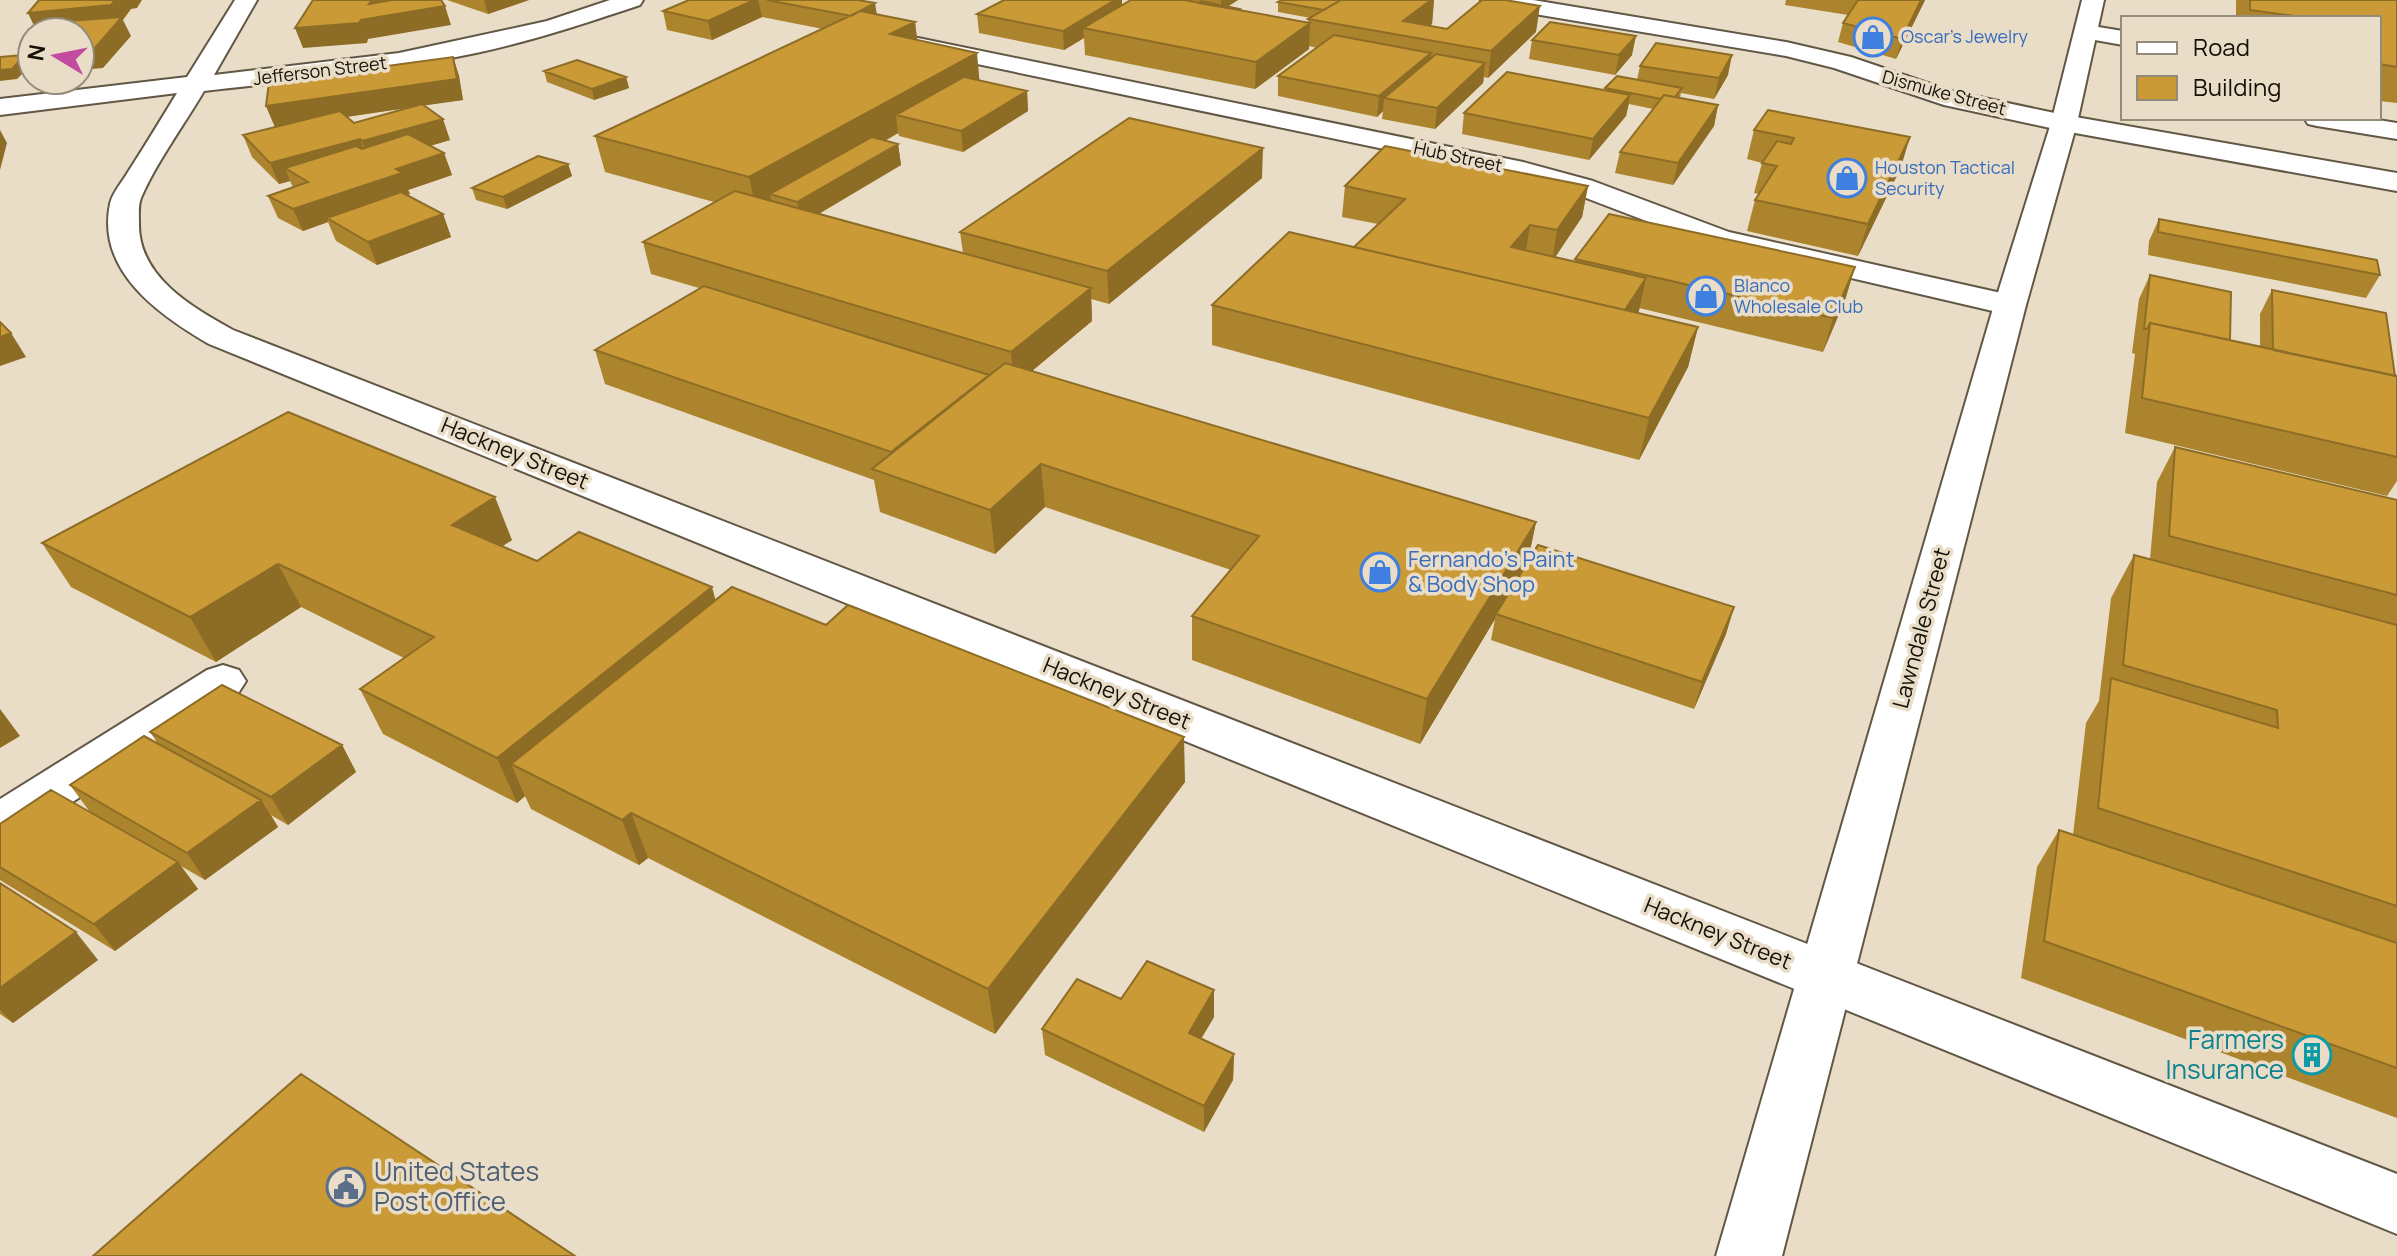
<svg xmlns="http://www.w3.org/2000/svg" width="2397" height="1256" font-family="Manrope,sans-serif">
<style>
.lines{fill:none;stroke-linecap:round;stroke-linejoin:round}
.minor-casing{stroke:#615744;stroke-width:4}
.major-casing{stroke:#615744;stroke-width:4}
.minor{fill:#fff;fill-rule:evenodd}
.major{fill:#fff;fill-rule:evenodd}
.wall{fill:#ad842e;fill-rule:evenodd}
.shaded-wall{fill:#8d6c26}
.building{fill:#c99a36;stroke:#8d6c26;stroke-width:2}
.labels{text-anchor:middle;stroke-width:7;stroke-linejoin:round;paint-order:stroke}
.far-shop-label{font-size:18px;fill:#366cbe;stroke:#e9ddc7;text-anchor:start}
.far-street-label{font-size:18px;fill:#151109;stroke:#e9ddc7}
.street-label{font-size:22px;fill:#151109;stroke:#e9ddc7}
.shop-label{font-size:22px;fill:#366cbe;stroke:#e9ddc7;text-anchor:start}
.near-culture-label{font-size:26px;fill:#0d838f;stroke:#e9ddc7;text-anchor:end}
.near-service-label{font-size:26px;fill:#4e5e75;stroke:#e9ddc7;text-anchor:start}
</style>
<rect width="100%" height="100%" fill="#e9ddc7"/>
<g class="lines">
<defs>
<path id="minor" d="M235 0H257L214 75 399 53 547 21 610 0H643L640 5C586 23 532 41 476 53 386 72 295 81 204 91 184 125 156 163 141 198 138 205 139 215 139 223 138 277 192 307 233 330L2397 1174V1234L209 344C159 315 96 271 110 204 112 193 123 181 128 172 145 146 161 119 177 93L0 115V99L187 77Z
M1481 0H1533L1786 42 1851 57 1951 91 2064 115 2397 173V191L2064 131 1944 105 1834 68 1786 56 1492 7Z
M2086 25 2123 31V45L2078 37 2074 32 2078 27Z
M918 38 1523 162 1593 181 1729 232 2010 295 2022 298 2026 305 2022 312 2010 315 1709 245 1573 193 1518 177 910 50 906 45 910 40Z
M2304 118H2366L2397 123V139L2317 126 2308 124Z
M223 665 239 670 246 681 239 692 18 838 0 843V799L207 670Z"/>
<path id="major" d="M2082 0H2104L2077 123 2026 305 1782 1256H1716L1994 305 2051 123Z"/>
</defs>
<use href="#minor" class="minor-casing"/>
<use href="#major" class="major-casing"/>
<use href="#minor" class="minor"/>
<use href="#major" class="major"/>
</g>
<path class="wall" d="M447 0H529L488 14Z
M689 0H858L877 15 915 22 917 40 980 81 1027 91 1028 111 963 152 899 136 898 133 885 141 898 144 901 165 819 214 963 253 960 232 1262 178 1109 304 1091 299 1092 321 1032 371 1536 522 1528 561 1734 607 1726 634 1694 709 1491 640 1495 619 1420 744 1192 660V616L1231 570 1045 507 995 554 880 512 874 480 605 384 595 350 699 288 651 274 643 242 714 202 605 172 595 136 823 29 762 17 712 40 667 30 663 11Z
M1131 0H1238L1228 6 1240 9V10L1308 22V19L1311 18 1278 12V2L1282 0H1434L1432 24 1429 25 1447 29 1536 32 1488 78 1484 77 1483 83 1435 129 1382 119 1383 111 1377 117 1278 96V76L1317 48 1309 46V49L1255 89 1085 55 1084 38 1064 50 979 33 977 14 1122 6Z
M1786 0H1925L1896 59 1838 42 1843 23 1848 15 1785 5Z
M2236 0H2397V103L2379 101V18H2236Z
M1532 40 1632 55 1615 75 1529 59Z
M453 57 459 76 463 100 423 105 450 140 430 146 444 153 452 175 408 190 410 194 407 195 443 214 451 237 377 265 336 241 328 222 303 231 278 218 268 196 293 187 290 181 279 184 252 157 243 135 275 127 266 106ZM412 107 354 123 347 117Z
M1640 66 1728 75 1714 99 1681 93 1680 98 1718 105 1714 126 1673 185 1615 173 1620 152 1653 109 1629 104 1626 116 1589 160 1462 134 1464 113 1605 90V88L1637 80Z
M544 71 626 77 629 88 594 100 547 82Z
M1768 110 1901 167 1858 256 1747 231 1755 200 1759 194 1754 193 1762 163 1747 159 1754 130Z
M568 164 572 176 507 209 476 200 472 188Z
M1345 186H1588L1582 217 1555 257 1575 262V259L1855 267 1845 300 1823 352 1639 308 1637 313 1698 327 1688 367 1639 460 1212 345V305L1354 247 1378 224 1342 217Z
M2159 219 2380 275 2366 298 2148 255 2149 241Z
M2150 275 2230 340 2260 347V314L2272 290 2397 376V481L2387 496 2125 433 2135 354 2132 353 2139 299Z
M2175 447 2397 500V1118L2021 978 2037 867 2059 830 2073 835 2086 723 2099 701 2111 598 2134 555 2150 559 2157 482Z
M512 540 502 546 537 561 715 600 1185 782 995 1034 648 858 639 865 531 809 525 796 517 803 383 734 360 689 404 658 301 607 216 662 71 587 42 543Z
M150 732 342 745 356 772 288 825 271 815 278 827 205 880 181 866 198 889 115 951 0 880V824L90 812 70 785 158 744Z
M0 883 98 960 13 1023 0 1014Z
M1121 999 1214 1017 1201 1039 1234 1054 1233 1080 1204 1132 1045 1055 1042 1029Z"/>
<path class="shaded-wall" d="M115 0H142L137 8 131 9 123 20 131 36 103 68 80 70V50L115 25 37 32 28 13Z
M372 0H387L379 17 445 6 451 25 368 39 367 43 303 48 295 28 369 4Z
M484 0H529L488 14Z
M754 0H758L762 17 712 40 708 21Z
M1115 0H1122V15L1083 28 1084 38 1064 50 1063 31Z
M1221 0H1238L1221 11Z
M1431 0H1434L1432 24 1414 37 1403 21Z
M1921 0H1925L1896 59 1902 39Z
M875 3 878 22 851 16Z
M1540 6 1536 32 1488 78 1491 51Z
M915 22 919 55 890 34Z
M1310 23 1309 49 1255 89 1256 62Z
M1636 36 1632 55 1615 75 1619 55Z
M977 53 980 86 896 115 898 133 784 198 770 194 772 205 757 214 749 177Z
M1431 53 1429 73 1384 98 1383 111 1377 117 1379 96Z
M23 54H32V71L30 66 17 79 0 81V70Z
M1732 55 1728 75 1714 99 1719 78Z
M453 57 459 76 463 100 275 127 266 106Z
M1485 63 1483 83 1435 129 1437 108Z
M626 77 629 88 594 100 592 89Z
M1027 91 1028 111 963 152 961 131Z
M1630 95 1626 116 1589 160 1593 139Z
M1718 105 1714 126 1673 185 1678 163Z
M443 119 450 140 371 163 362 141Z
M0 130 7 143 0 170Z
M1910 137 1901 167 1858 256 1868 224Z
M360 139 368 160 285 168 290 181 279 184 270 163Z
M898 144 901 165 801 224 797 202Z
M1263 148 1262 178 1109 304 1107 271Z
M444 153 452 175 408 190 410 194 332 221 327 218 328 222 303 231 293 209 396 169Z
M568 164 572 176 507 209 503 197Z
M1588 186 1582 217 1552 262 1557 230Z
M443 214 451 237 377 265 368 242Z
M1530 225 1525 256 1511 247Z
M1855 267 1845 300 1823 352 1833 318Z
M1646 278 1639 311 1615 347 1622 314Z
M1091 288 1092 321 1014 386 1011 352Z
M1698 327 1688 367 1639 460 1649 418Z
M11 333 26 357 0 366V337Z
M1041 464 1045 507 995 554 990 510Z
M495 497 512 540 470 568 452 525Z
M1536 522 1527 565 1496 614 1495 619 1420 744 1427 699Z
M278 564 301 607 216 662 190 617Z
M712 587 724 631 511 764 525 796 517 803 497 758Z
M1734 607 1726 634 1694 709 1702 682Z
M0 709 20 736 0 748Z
M1184 737 1185 782 995 1034 988 989Z
M342 745 356 772 288 825 271 797Z
M261 800 278 827 205 880 187 853Z
M631 813 648 858 639 865 622 820Z
M178 862 198 889 115 951 94 924Z
M76 932 98 960 13 1023 0 1010V988Z
M1214 990V1017L1189 1059V1033Z
M1234 1054 1233 1080 1204 1132V1106Z"/>
<path class="building" d="M39 0H115L111 5 28 13Z
M313 0H372L369 4 392 0H441L445 6 361 20 359 23 295 28Z
M689 0H754L708 21 663 11Z
M767 0H858L875 3 851 16Z
M1004 0H1115L1063 31 977 14Z
M1131 0H1184L1310 23 1256 62 1083 28Z
M1282 0H1341L1324 10 1278 2Z
M1341 0H1431L1403 21 1447 29 1482 0H1505L1540 6 1491 51 1308 19Z
M1858 0H1921L1902 39 1843 23Z
M2250 0H2397V67L2379 64V18H2309L2250 10Z
M1201 1 1240 9 1239 10 1199 3Z
M860 11 915 22 890 34 977 53 749 177 595 136Z
M122 17 94 49 80 50V32H45L55 22Z
M1550 22 1636 36 1619 55 1532 40Z
M1334 35 1431 53 1379 96 1278 76Z
M1656 43 1732 55 1719 78 1640 66Z
M32 45V54H23Z
M1436 54 1485 63 1437 108 1384 98Z
M23 55 24 56 12 69 0 70V57Z
M453 57 457 79 266 106 269 82Z
M577 60 626 77 592 89 544 71Z
M1507 72 1630 95 1593 139 1464 113Z
M1617 76 1682 88 1675 97 1664 95 1661 99 1605 88Z
M964 77 1027 91 961 131 896 115Z
M1664 95 1718 105 1678 163 1620 152Z
M422 104 443 119 362 141 360 139 270 163 243 135 340 111 354 123Z
M1768 110 1910 137 1868 224 1755 200 1777 166 1762 163 1777 141 1791 144 1794 138 1754 130Z
M1129 118 1263 148 1107 271 960 232Z
M408 134 444 153 396 169 402 173 293 209 268 196 308 182 285 168 356 146 362 149Z
M872 137 898 144 797 202 770 194Z
M1385 146 1588 186 1557 230 1530 225 1511 247 1646 278 1625 310 1354 247 1405 199 1345 186Z
M538 156 568 164 503 197 472 188Z
M735 191 1091 288 1011 352 643 242Z
M401 192 443 214 368 242 327 218Z
M1609 214 1855 267 1833 318 1575 259Z
M2159 219 2377 260 2380 275 2158 232Z
M1289 232 1698 327 1649 418 1212 305Z
M2150 275 2231 292 2230 340 2150 323 2147 329H2144Z
M704 286 989 375 891 452 595 350Z
M2272 290 2386 313 2395 376 2273 350Z
M0 322 11 333 0 337Z
M2150 323 2397 376V457L2142 398Z
M1005 363 1536 522 1427 699 1192 616 1259 536 1041 464 990 510 872 469Z
M288 412 495 497 452 525 537 561 579 532 712 587 497 758 360 689 434 637 278 564 190 617 42 543Z
M2175 447 2397 500V595L2169 536Z
M1538 545 1734 607 1702 682 1496 614Z
M2134 555 2397 625V906L2098 808 2111 678 2278 728 2277 710 2123 665Z
M732 587 826 625 848 605 1184 737 988 989 631 813 622 820 511 764Z
M222 685 342 745 271 797 150 732Z
M144 736 261 800 187 853 70 785Z
M51 790 178 862 94 924 0 867V824Z
M2059 830 2397 943V1068L2044 941Z
M0 883 76 932 0 988Z
M1147 961 1214 990 1189 1033 1234 1054 1204 1106 1042 1029 1077 979 1121 999Z
M301 1074 575 1256H93Z"/>
<defs>
<symbol id="shop-ring" viewBox="-11 -11 22 22"><circle r="9.5" fill="#e9ddc7" stroke="#3f7fe0" stroke-width="1.5"/><path d="M-5-2.5h2.3a2.7 3.5 0 0 1 5.4 0H5L5.5 6h-11ZM-1.5-2.5h3a1.5 2.3 0 0 0-3 0Z" fill="#3f7fe0"/></symbol>
<symbol id="building-ring" viewBox="-11 -11 22 22"><circle r="9.5" fill="#e9ddc7" stroke="#0f9aa8" stroke-width="1.5"/><path d="M-4-6H4V6H1V3H-1V6H-4ZM-2.5-4.3h1.7v1.8h-1.7ZM.8-4.3h1.7v1.8H.8ZM-2.5-1h1.7V.8h-1.7ZM.8-1h1.7V.8H.8Z" fill="#0f9aa8"/></symbol>
<symbol id="civic-ring" viewBox="-11 -11 22 22"><circle r="9.5" fill="#e9ddc7" stroke="#5c6f8a" stroke-width="1.5"/><path d="M-.6-6.5H3V-4.5H.6V-3L4-1V1h2V6H-6V1h2V-1L-.6-3ZM-1.2 2.5V6h2.4V2.5Z" fill="#5c6f8a"/></symbol>
</defs>
<g fill-rule="evenodd">
<use href="#shop-ring" x="1851" y="15" width="44" height="44"/>
<use href="#shop-ring" x="1825" y="156" width="44" height="44"/>
<use href="#shop-ring" x="1684" y="274" width="44" height="44"/>
<use href="#shop-ring" x="1358" y="550" width="44" height="44"/>
<use href="#building-ring" x="2290" y="1033" width="44" height="44"/>
<use href="#civic-ring" x="324" y="1165" width="44" height="44"/>
</g>
<g class="labels">
<g class="far-shop-label">
<text x="1901" y="43">Oscar's Jewelry</text>
<text x="1875" y="174">Houston Tactical<tspan x="1875" dy="21">Security</tspan></text>
<text x="1734" y="292">Blanco<tspan x="1734" dy="21">Wholesale Club</tspan></text>
</g>
<g class="far-street-label">
<text transform="translate(320 71) rotate(-7)" y="6">Jefferson Street</text>
<text transform="translate(1944 93) rotate(15)" y="6">Dismuke Street</text>
<text transform="translate(1458 157) rotate(12)" y="6">Hub Street</text>
</g>
<g class="street-label">
<text transform="translate(515 453) rotate(22)" y="8">Hackney Street</text>
<text transform="translate(1921 628) rotate(-75)" y="8">Lawndale Street</text>
<text transform="translate(1117 693) rotate(22)" y="8">Hackney Street</text>
<text transform="translate(1718 933) rotate(22)" y="8">Hackney Street</text>
</g>
<g class="shop-label">
<text x="1408" y="567">Fernando's Paint<tspan x="1408" dy="25">&amp; Body Shop</tspan></text>
</g>
<g class="near-culture-label">
<text x="2284" y="1049">Farmers<tspan x="2284" dy="30">Insurance</tspan></text>
</g>
<g class="near-service-label">
<text x="374" y="1181">United States<tspan x="374" dy="30">Post Office</tspan></text>
</g>
</g>
<rect x="2121" y="16" width="260" height="104" fill="#e9ddc7" stroke="#948b7b" stroke-width="2"/>
<rect x="2137" y="42" width="40" height="12" fill="#ffffff" stroke="#948b7b" stroke-width="2"/>
<text x="2193" y="56" font-size="24" fill="#151109">Road</text>
<rect x="2137" y="76" width="40" height="24" fill="#c99a36" stroke="#948b7b" stroke-width="2"/>
<text x="2193" y="96" font-size="24" fill="#151109">Building</text>
<g transform="translate(56 56) rotate(280)"><circle r="38" fill="#e9ddc7" stroke="#948b7b" stroke-width="2"/>
<path d="M0-6L14 30L0 20L-14 30Z" fill="#c24a9f"/>
<text y="-12" font-size="22" font-weight="bold" text-anchor="middle" fill="#151109">N</text>
</g>
</svg>
